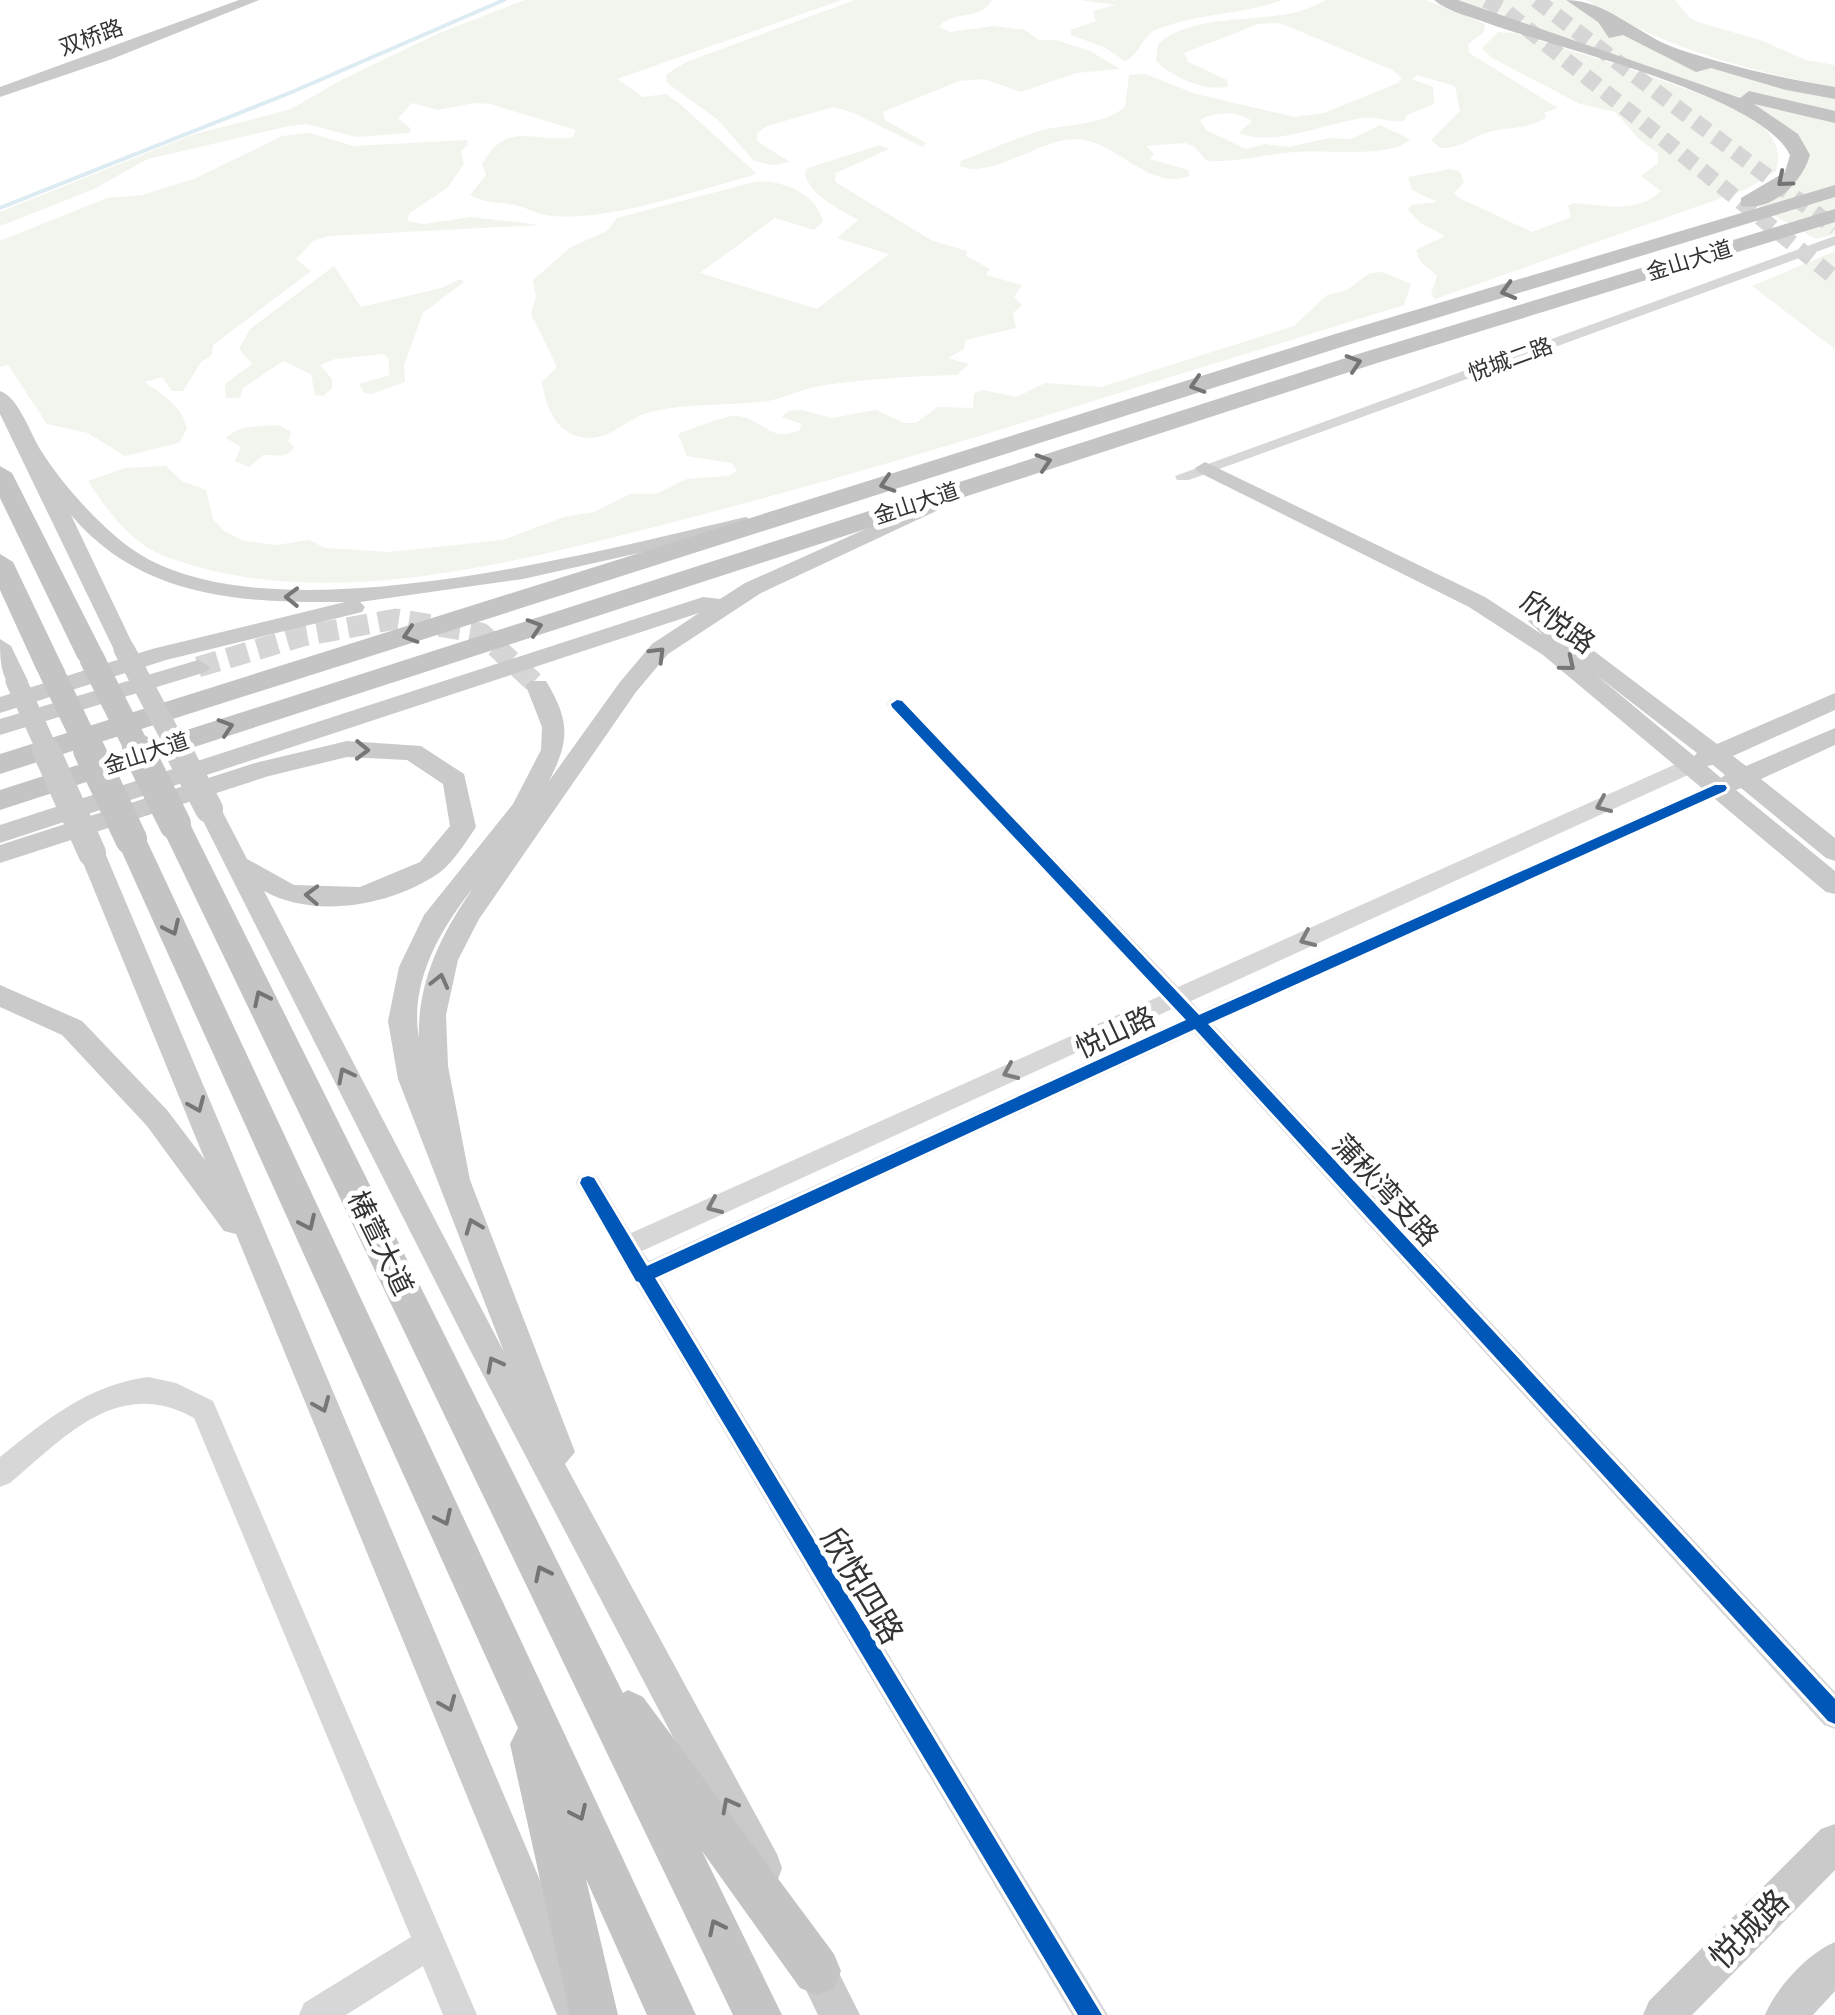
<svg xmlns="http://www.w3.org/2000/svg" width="1835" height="2015" font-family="'PT Sans Narrow','Noto Sans SC',sans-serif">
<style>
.green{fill:#f1f5ed}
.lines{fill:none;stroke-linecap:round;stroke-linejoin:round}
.stream{stroke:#ddebf3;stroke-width:4}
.major-tunnel-far1{stroke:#d6d6d6;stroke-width:16;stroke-dasharray:16 9;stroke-linecap:butt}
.major-tunnel{stroke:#d6d6d6;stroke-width:21;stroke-dasharray:21 10;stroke-linecap:butt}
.minor{fill:#d7d7d7;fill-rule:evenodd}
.major{fill:#cacaca;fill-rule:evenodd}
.highway{fill:#c4c4c4;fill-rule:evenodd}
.major-bridge-far1{stroke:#cacaca;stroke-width:21}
.major-bridge{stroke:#cacaca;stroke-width:28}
.highway-bridge-far1{stroke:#c4c4c4;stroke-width:25}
.highway-bridge{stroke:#c4c4c4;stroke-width:32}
.cycleway-casing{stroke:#fff;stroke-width:6}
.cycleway{fill:#0057b8;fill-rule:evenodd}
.oneway{stroke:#747474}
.oneway2{stroke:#777}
.oneway3{stroke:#7d7d7d}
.labels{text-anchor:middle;stroke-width:10;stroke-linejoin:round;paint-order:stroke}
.far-street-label{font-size:22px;fill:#333;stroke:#fff}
.street-label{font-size:28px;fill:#333;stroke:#fff}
.near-street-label{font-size:32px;fill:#333;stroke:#fff}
</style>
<rect width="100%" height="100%" fill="#fff"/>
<path class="green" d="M525 0H842L617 79 643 97 666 94 679 103 756 173 751 176C692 191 612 221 552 216 538 215 528 208 515 205 499 201 484 204 470 195L486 175 482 164C487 157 491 149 498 144 518 127 550 143 573 137L576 130 490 104 474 103 438 110 412 103 398 118 411 129 410 133 356 137 307 124 289 126 148 159 92 190 0 226V212L192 135 291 109 343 79 437 34Z
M855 0H992C980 22 952 9 939 27L951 32 992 26 1025 30 1039 40H1056L1090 51 1120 69 1076 73 1021 92 984 79 959 81 883 112 885 120 926 143 923 147 851 112 833 107 767 126 757 133V141L790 162 773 165 754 161 718 120 666 82 667 74 686 62Z
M1079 0H1282C1242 15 1197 13 1158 29 1141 35 1141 54 1125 61L1104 47 1071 35V30L1096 21 1093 11 1116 5Z
M1325 0H1426L1485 24 1484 32 1468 44 1469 53 1558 108 1544 113 1546 117C1532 129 1510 127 1492 131 1472 136 1462 149 1440 148L1431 140 1460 111 1455 86 1417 75 1412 79 1433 87 1434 104 1407 115 1404 121C1390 123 1378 116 1364 118 1328 122 1272 148 1239 133L1252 121C1237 111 1216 111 1200 120L1206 130 1246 149 1265 144 1289 147 1329 138 1351 139 1380 125 1410 139C1393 159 1321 149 1294 152 1265 154 1236 163 1207 161L1194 146 1185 143 1146 146 1154 154 1150 159 1188 170 1190 176C1147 192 1117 139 1074 139 1040 139 991 180 960 166L961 161C988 151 1015 138 1043 130 1071 123 1101 126 1125 107L1129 75 1145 74 1196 94 1294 117 1324 113 1398 83 1402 78 1392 70 1280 23 1258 24 1184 53 1188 62 1227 80 1228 87C1203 91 1174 78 1156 61L1158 44C1200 7 1279 30 1325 0Z
M1457 0H1565L1637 42 1835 96V234L1816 239 1757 206 1807 158 1748 101Z
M1586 0H1675L1690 18 1701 23 1760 40 1806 60 1835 65V87C1746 71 1663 47 1586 0Z
M1498 32 1515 33C1574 52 1633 68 1691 91 1715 100 1739 106 1760 124 1774 136 1782 152 1776 171L1747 189 1435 299 1431 294 1437 276 1420 261 1416 250 1445 236 1422 224 1408 210 1411 205 1437 202 1412 190 1408 177 1451 169 1460 172 1464 182 1454 193 1459 198 1532 232 1571 217 1568 206 1573 203C1604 205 1635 215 1661 191L1641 176 1658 163V153L1640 140 1615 112 1580 104 1492 58 1482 48Z
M310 133 353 146 467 140 468 145 461 151 464 164 447 188 410 213 407 221 424 224 470 217 540 225 328 236 313 241 296 259 311 271 213 345 212 355 201 362 183 391H172L162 377 144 382C162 393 182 406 187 429L179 443 125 456 88 433 47 424 8 365 0 367V241L107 198 142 195 194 179 282 136Z
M880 145 889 149 836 173 835 182 933 241 967 251 966 256 990 269 986 275 1022 285 1014 297 1022 305 1013 313 1016 328 966 340 964 349 948 358 969 364 957 375C911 376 864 379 819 386 802 389 785 398 768 401 730 406 691 403 654 411 624 417 609 446 577 436 554 429 545 404 542 382L557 367 531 314 536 297 533 280 571 247 607 231 617 218 754 182C780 179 817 193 823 222L814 230 775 218 700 273 817 309 889 254 837 238 858 220C840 210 810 195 805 174L808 168Z
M1835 251V349L1752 286Z
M334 266 361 307 441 288 460 279 464 282 423 313 404 365 405 382 372 394 364 393 359 384 390 375 388 358 383 354 335 359 320 365 332 379V388L323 396 315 395 311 374 283 361 243 388 240 398H226L225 384 252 364 239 349 250 329Z
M1383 272 1411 284 1404 305C1265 348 1125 391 986 434 880 466 774 496 666 524 512 563 317 616 162 555 130 542 106 509 88 481L125 468 166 466 182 481 206 490 213 519 224 531 244 541 276 545 309 540 325 548 389 552 503 540 564 517 594 512 630 494H656L687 479 728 476 737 471 732 463 687 456 678 434C687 430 724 417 732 416 762 414 767 445 800 430L801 424 782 417 788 411 802 410 832 418 876 410 904 423H916L938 407 973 408 974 394 982 390 1017 397 1045 383 1101 387 1294 326 1327 295 1347 290 1370 273Z
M279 425 291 432 288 441 294 447C286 460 275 454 263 455L249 467 235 461 241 447 226 438C239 424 261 427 279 425Z"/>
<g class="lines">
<path class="stream" d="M0 208 292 92 504 0"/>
<path class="major-tunnel-far1" d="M1486 0 1504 10 1835 278
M1536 0 1835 228"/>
<path class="major-tunnel" d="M198 667 303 636 396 619 481 633 538 686"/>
<path class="minor" d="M1835 236V245L1189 480H1177L1175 476Z
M897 698 904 700 1178 987 1685 760 1692 758 1702 765 1699 770 1191 1001 1200 1011 1713 783H1727L1730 788 1727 793 1213 1024 1835 1692V1729L1824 1725 1194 1033 660 1279 1108 2015H1072L576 1183 579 1176 588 1173 597 1176 631 1233 1160 996 890 708 887 704 890 700ZM1172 1009 1181 1019 649 1261 642 1251Z
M148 1377 176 1383 213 1401 477 2015H443L423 1966 346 2015H299L304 2003 411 1937 194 1418C118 1376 66 1436 10 1483L0 1487V1457C46 1420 88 1385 148 1377Z"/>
<path class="major" d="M239 0H259L112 59 0 97V87Z
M0 391C19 397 31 436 42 452 61 483 100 526 129 547 261 644 596 551 746 517L757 523 746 529 523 579 360 602 365 607 362 612 166 660 0 713V697L152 649 345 602C243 603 142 599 71 515L135 649 132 654H116L0 414Z
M1205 462 1485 597 1543 635 1526 619 1529 614H1545L1717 744 1835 693V710L1733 756 1746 766 1835 728V745L1761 779 1835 838V861L1826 858 1741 788 1736 790 1835 871V894L1826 892 1543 655 1469 607 1198 472 1195 468ZM1595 674 1697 753 1694 756ZM1713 765 1725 775 1721 778 1707 766Z
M957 488 967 494 964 498 761 593 668 654 636 692 479 919 458 960 446 1015 448 1066 470 1180 575 1452 565 1464 777 1854 782 1868 777 1882 763 1887 749 1882 469 1348 197 809 200 803H218L247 859 294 885 360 887 420 862 450 826 443 784 407 760 347 757 269 776 0 863V845L255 763 347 741 421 746 464 774 476 827C466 842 451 866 436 875 389 906 314 919 264 891L504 1352 398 1079 388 1021 399 967 424 915 513 804 541 750 542 727 526 686 530 681H546C570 721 570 740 549 781L620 682 652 644 699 613 0 843V825L703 597 720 599 745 583ZM474 887C442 932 417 982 419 1038 409 983 440 929 474 887Z
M0 639 11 646 28 681 24 686 16 688C0 683 0 656 0 639Z
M198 660 210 667 206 672 0 735V719Z
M92 844 101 847 105 853 597 2015H557L236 1234 224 1231 147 1126 62 1035 0 1007V985L82 1021 167 1110 205 1160 79 853 83 847Z
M1835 1824V1870L1692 2015H1643L1649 2001 1821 1829Z
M811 1939 825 1945 860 2015H818L791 1959 797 1945Z
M1835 1942V1991L1813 2015H1765C1776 1988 1808 1953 1835 1942Z"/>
<path class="highway" d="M1434 0H1458L1740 98 1749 91 1835 111V123L1754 104 1798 134 1810 155C1802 183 1772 212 1741 206V198L1785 172 1790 155C1761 95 1556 48 1490 24 1472 17 1448 12 1434 0Z
M1566 0C1607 0 1639 36 1678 49 1727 65 1782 79 1835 87V99L1786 90 1711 68 1696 72 1623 35 1609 38 1598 22Z
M1835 185V197L1351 344 0 774V754L1335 334Z
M1835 209V222L1374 364 0 810V790L1358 354Z
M0 466 12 473 106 659 102 665 92 668 78 659 0 498Z
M0 554 13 562 65 671 61 677H41L37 671 0 590Z
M175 814 185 817 190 824 623 1693 628 1690 643 1697 834 1954 841 1971 834 1988 817 1995 800 1988 702 1851 782 2015H733L160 824 165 817Z
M131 829 142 832 146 839 696 2015H647L586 1879 618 2015H570L510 1744 518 1728 116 839 120 832Z"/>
<path class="major-bridge-far1" d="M124 649 179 752
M16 681 48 752"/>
<path class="major-bridge" d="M46 750 92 853
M178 750 209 809"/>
<path class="highway-bridge-far1" d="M92 659 139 752
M51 671 90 752"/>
<path class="highway-bridge" d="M89 750 131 839
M138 750 175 824"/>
<defs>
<path id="cycleway" d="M897 700 902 701 1199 1015 1715 785H1725L1727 788 1725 791 1208 1024 1835 1699V1724L1828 1721 1195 1029 655 1278 1102 2015H1078L639 1282 636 1281 580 1183 582 1178 588 1176 594 1178 647 1266 1186 1020 892 707 891 704Z"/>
</defs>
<use href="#cycleway" class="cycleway-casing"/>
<use href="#cycleway" class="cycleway"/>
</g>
<defs><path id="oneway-chevron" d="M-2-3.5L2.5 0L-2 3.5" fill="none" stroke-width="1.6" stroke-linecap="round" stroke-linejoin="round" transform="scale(2.5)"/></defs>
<g class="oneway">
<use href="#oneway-chevron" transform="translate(1784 180) rotate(140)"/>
<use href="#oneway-chevron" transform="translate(1508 291) rotate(164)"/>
<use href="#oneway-chevron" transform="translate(1354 363) rotate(-18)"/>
<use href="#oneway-chevron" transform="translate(1197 385) rotate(162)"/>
<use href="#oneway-chevron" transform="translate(1044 462) rotate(-18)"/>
<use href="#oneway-chevron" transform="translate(887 484) rotate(162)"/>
<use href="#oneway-chevron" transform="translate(535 627) rotate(-18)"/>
<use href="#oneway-chevron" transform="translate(410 635) rotate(162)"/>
<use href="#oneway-chevron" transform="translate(226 727) rotate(-18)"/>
<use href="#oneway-chevron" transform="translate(172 928) rotate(65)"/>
<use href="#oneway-chevron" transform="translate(261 998) rotate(-116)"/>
<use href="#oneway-chevron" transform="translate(308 1223) rotate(65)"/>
<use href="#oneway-chevron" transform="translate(444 1518) rotate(65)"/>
<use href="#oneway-chevron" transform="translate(542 1573) rotate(-116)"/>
<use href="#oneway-chevron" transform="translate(579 1813) rotate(65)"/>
<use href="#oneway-chevron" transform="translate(716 1927) rotate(-116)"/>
</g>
<g class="oneway2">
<use href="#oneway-chevron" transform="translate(292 597) rotate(-179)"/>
<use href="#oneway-chevron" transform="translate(658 654) rotate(-45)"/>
<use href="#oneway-chevron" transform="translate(1568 664) rotate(39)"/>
<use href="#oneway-chevron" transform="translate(362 750) rotate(1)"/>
<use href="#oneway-chevron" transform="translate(312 895) rotate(-178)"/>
<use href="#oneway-chevron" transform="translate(440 981) rotate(-76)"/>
<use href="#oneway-chevron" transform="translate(345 1075) rotate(-117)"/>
<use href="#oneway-chevron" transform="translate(197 1105) rotate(67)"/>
<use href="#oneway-chevron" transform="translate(473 1226) rotate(-111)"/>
<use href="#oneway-chevron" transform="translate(494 1364) rotate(-118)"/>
<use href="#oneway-chevron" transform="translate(322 1405) rotate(67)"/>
<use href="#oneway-chevron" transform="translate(448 1704) rotate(67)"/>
<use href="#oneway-chevron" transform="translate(729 1805) rotate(-118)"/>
</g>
<g class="oneway3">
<use href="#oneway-chevron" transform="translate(1603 805) rotate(156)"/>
<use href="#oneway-chevron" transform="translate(1307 939) rotate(156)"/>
<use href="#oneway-chevron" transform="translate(1010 1072) rotate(156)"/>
<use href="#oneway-chevron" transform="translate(714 1206) rotate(156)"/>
</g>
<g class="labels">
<g class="far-street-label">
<text transform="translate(91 37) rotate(-20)" y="8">双桥路</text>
<text transform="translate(1689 260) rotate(-17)" y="8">金山大道</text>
<text transform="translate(1510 359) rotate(-20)" y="8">悦城二路</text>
<text transform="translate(916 503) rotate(-18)" y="8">金山大道</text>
<text transform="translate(146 753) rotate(-18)" y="8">金山大道</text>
</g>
<g class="street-label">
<text transform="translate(1558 622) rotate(36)" y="10">欣悦路</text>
<text transform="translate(1115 1032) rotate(-25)" y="10">悦山路</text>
<text transform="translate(1386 1190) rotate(47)" y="10">蒲秋湾支路</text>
<text transform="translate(381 1243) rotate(64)" y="10">椿萱大道</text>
</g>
<g class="near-street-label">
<text transform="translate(862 1586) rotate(59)" y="11">欣悦四路</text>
<text transform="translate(1749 1929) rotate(-45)" y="11">悦城路</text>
</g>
</g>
</svg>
